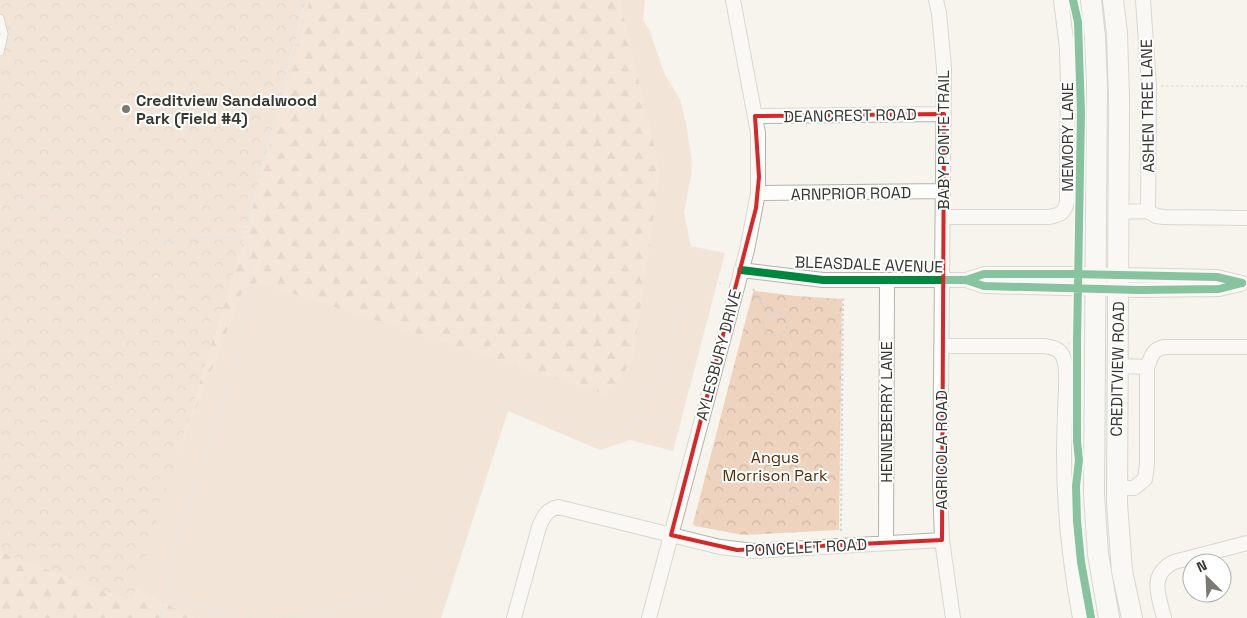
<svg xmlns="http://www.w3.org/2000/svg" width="1247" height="618" font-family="'Space Grotesk',sans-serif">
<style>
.grass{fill:#eed3bf}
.forest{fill:url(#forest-firs)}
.park{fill:url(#park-crowns)}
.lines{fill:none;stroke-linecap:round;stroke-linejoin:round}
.lane-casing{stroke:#b3b3ad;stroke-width:9}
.street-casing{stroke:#b3b3ad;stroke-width:16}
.secondary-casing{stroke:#b3b3ad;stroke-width:22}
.path{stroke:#d4d4d2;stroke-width:2;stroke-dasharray:2.5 2.5;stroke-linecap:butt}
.lane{stroke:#fefdfc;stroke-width:7}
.street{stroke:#fefdfc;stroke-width:14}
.secondary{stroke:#fefdfc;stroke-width:20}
.cycleway-casing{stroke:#fff;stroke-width:11}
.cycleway{stroke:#00873e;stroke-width:8}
.marked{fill:none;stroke:#d62828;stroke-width:4;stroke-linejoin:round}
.poi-dot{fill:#7a7972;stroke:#fff;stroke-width:2}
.labels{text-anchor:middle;stroke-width:4;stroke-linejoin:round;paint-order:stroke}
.poi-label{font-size:16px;font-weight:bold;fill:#373731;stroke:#fff;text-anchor:start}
.street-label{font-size:16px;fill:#373731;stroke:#fff}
.park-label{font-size:16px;fill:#582a06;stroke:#fff}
</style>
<defs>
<pattern id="forest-firs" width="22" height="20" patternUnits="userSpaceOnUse" patternTransform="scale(1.25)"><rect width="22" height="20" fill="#f2d5c1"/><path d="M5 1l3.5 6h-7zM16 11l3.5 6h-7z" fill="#d0b7a6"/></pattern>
<pattern id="park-crowns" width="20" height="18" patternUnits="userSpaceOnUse" patternTransform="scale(1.25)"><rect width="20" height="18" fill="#eed3bf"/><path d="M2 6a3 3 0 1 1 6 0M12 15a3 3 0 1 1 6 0" fill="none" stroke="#cdb6a5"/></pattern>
</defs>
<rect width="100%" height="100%" fill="#f6f4ec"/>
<path class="grass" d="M306 0H645L643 20 649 29 665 75 680 99 686 123 692 161 691 176 684 213 691 246 725 253 673 451 630 440 600 450 508 411 441 618H0V552L240 252Z"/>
<path class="forest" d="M310 0H620L660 171 633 361 605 394 257 282 244 288 126 584 194 618H0V269L240 252Z"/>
<path class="park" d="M0 0H306L240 252 132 601 0 552Z
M756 291 796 296 842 299 839 530 743 535 695 526 693 524 753 292Z"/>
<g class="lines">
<defs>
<path id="lane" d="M0 18 4 34 0 52"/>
<path id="street" d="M936 0 939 13 944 68 940 484 942 540 953 618
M1143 0 1149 86 1148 211 1156 216 1164 217 1247 218
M755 116 944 114
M758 193 943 191
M1119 212 1148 211
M943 217H1049C1060 215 1065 213 1067 201L1068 82 1067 48 1061 0
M741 270 823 280H966L984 274H1072L1217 277 1242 283
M966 280 984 286 1139 290 1219 289 1241 284
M942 346H1044C1053 347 1061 349 1064 359 1067 368 1066 380 1066 389 1065 411 1064 433 1064 454 1064 510 1070 564 1080 618
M1117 366 1147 367
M1117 488H1134L1145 479 1147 464V367C1152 356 1152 349 1165 347H1247
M886 543 887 281
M514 618 539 527C544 516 546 510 558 507L720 547 754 551 942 540
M649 618 747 250 758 193V133L733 0
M1164 618C1159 596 1148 575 1174 562L1247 543"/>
<path id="secondary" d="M1091 0 1095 37 1097 85 1094 494 1098 554 1109 618
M1113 0 1117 33 1119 97 1117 503 1122 571 1132 618"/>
</defs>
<use href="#lane" class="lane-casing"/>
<use href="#street" class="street-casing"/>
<use href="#secondary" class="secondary-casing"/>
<path class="path" d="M1161 86H1247
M0 189 131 240 176 241 208 237 245 238
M753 289 768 314
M763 324a12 12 0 1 1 24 0a12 12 0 1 1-24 0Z
M1068 344 1071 341H1077
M638 419 680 431
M841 531 843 298
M165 598 174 553 236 365 248 304 251 273 246 238 251 203 303 0
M160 618 165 598 251 618
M273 618 307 616 376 598 407 585 433 572 449 550 495 413 508 403C513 404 519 403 524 405 552 412 578 439 608 434 636 430 636 420 647 398 652 388 661 379 664 369 668 359 671 349 673 339 675 332 675 324 677 317 682 295 703 280 725 284"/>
<use href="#lane" class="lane"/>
<use href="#street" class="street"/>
<use href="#secondary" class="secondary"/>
<defs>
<path id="cycleway" d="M1073 0 1078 22 1081 113 1077 341V441L1079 460 1076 486 1077 521 1081 562 1091 618
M741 270 823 280H966L984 274H1072L1217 277 1242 283
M966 280 984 286 1139 290 1219 289 1242 283"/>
</defs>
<use href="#cycleway" class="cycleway-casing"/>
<use href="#cycleway" class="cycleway"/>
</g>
<path d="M0 0H1247V618H0ZM944 114 942 540 737 550 671 535 756 208 759 177 755 116Z" fill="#f6f4ec" fill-opacity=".55" fill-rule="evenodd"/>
<path class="marked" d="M944 114 942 540 737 550 671 535 756 208 759 177 755 116Z"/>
<circle class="poi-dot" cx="126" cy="109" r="5"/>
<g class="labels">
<g class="poi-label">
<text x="136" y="106">Creditview Sandalwood<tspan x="136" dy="18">Park (Field #4)</tspan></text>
</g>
<g class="street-label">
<text transform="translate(1147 106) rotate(-91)" y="6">ASHEN TREE LANE</text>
<text transform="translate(850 115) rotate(-1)" y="6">DEANCREST ROAD</text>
<text transform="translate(1067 137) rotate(-90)" y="6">MEMORY LANE</text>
<text transform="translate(943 140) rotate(-90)" y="6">BABY PONTE TRAIL</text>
<text transform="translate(851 193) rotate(-1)" y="6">ARNPRIOR ROAD</text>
<text transform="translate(869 264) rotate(2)" y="6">BLEASDALE AVENUE</text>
<text transform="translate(718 355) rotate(-75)" y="6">AYLESBURY DRIVE</text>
<text transform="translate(1117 369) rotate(-89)" y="6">CREDITVIEW ROAD</text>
<text transform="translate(886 412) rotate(-90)" y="6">HENNEBERRY LANE</text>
<text transform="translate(941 450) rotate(-90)" y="6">AGRICOLA ROAD</text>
<text transform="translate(806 547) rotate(-3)" y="6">PONCELET ROAD</text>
</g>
<g class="park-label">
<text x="775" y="463">Angus<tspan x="775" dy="18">Morrison Park</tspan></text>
</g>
</g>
<g transform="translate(1207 578) rotate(336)"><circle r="24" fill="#ffffff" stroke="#afafad"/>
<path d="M0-4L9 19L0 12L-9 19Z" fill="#7a7972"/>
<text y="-8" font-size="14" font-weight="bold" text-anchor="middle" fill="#373731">N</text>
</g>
</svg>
